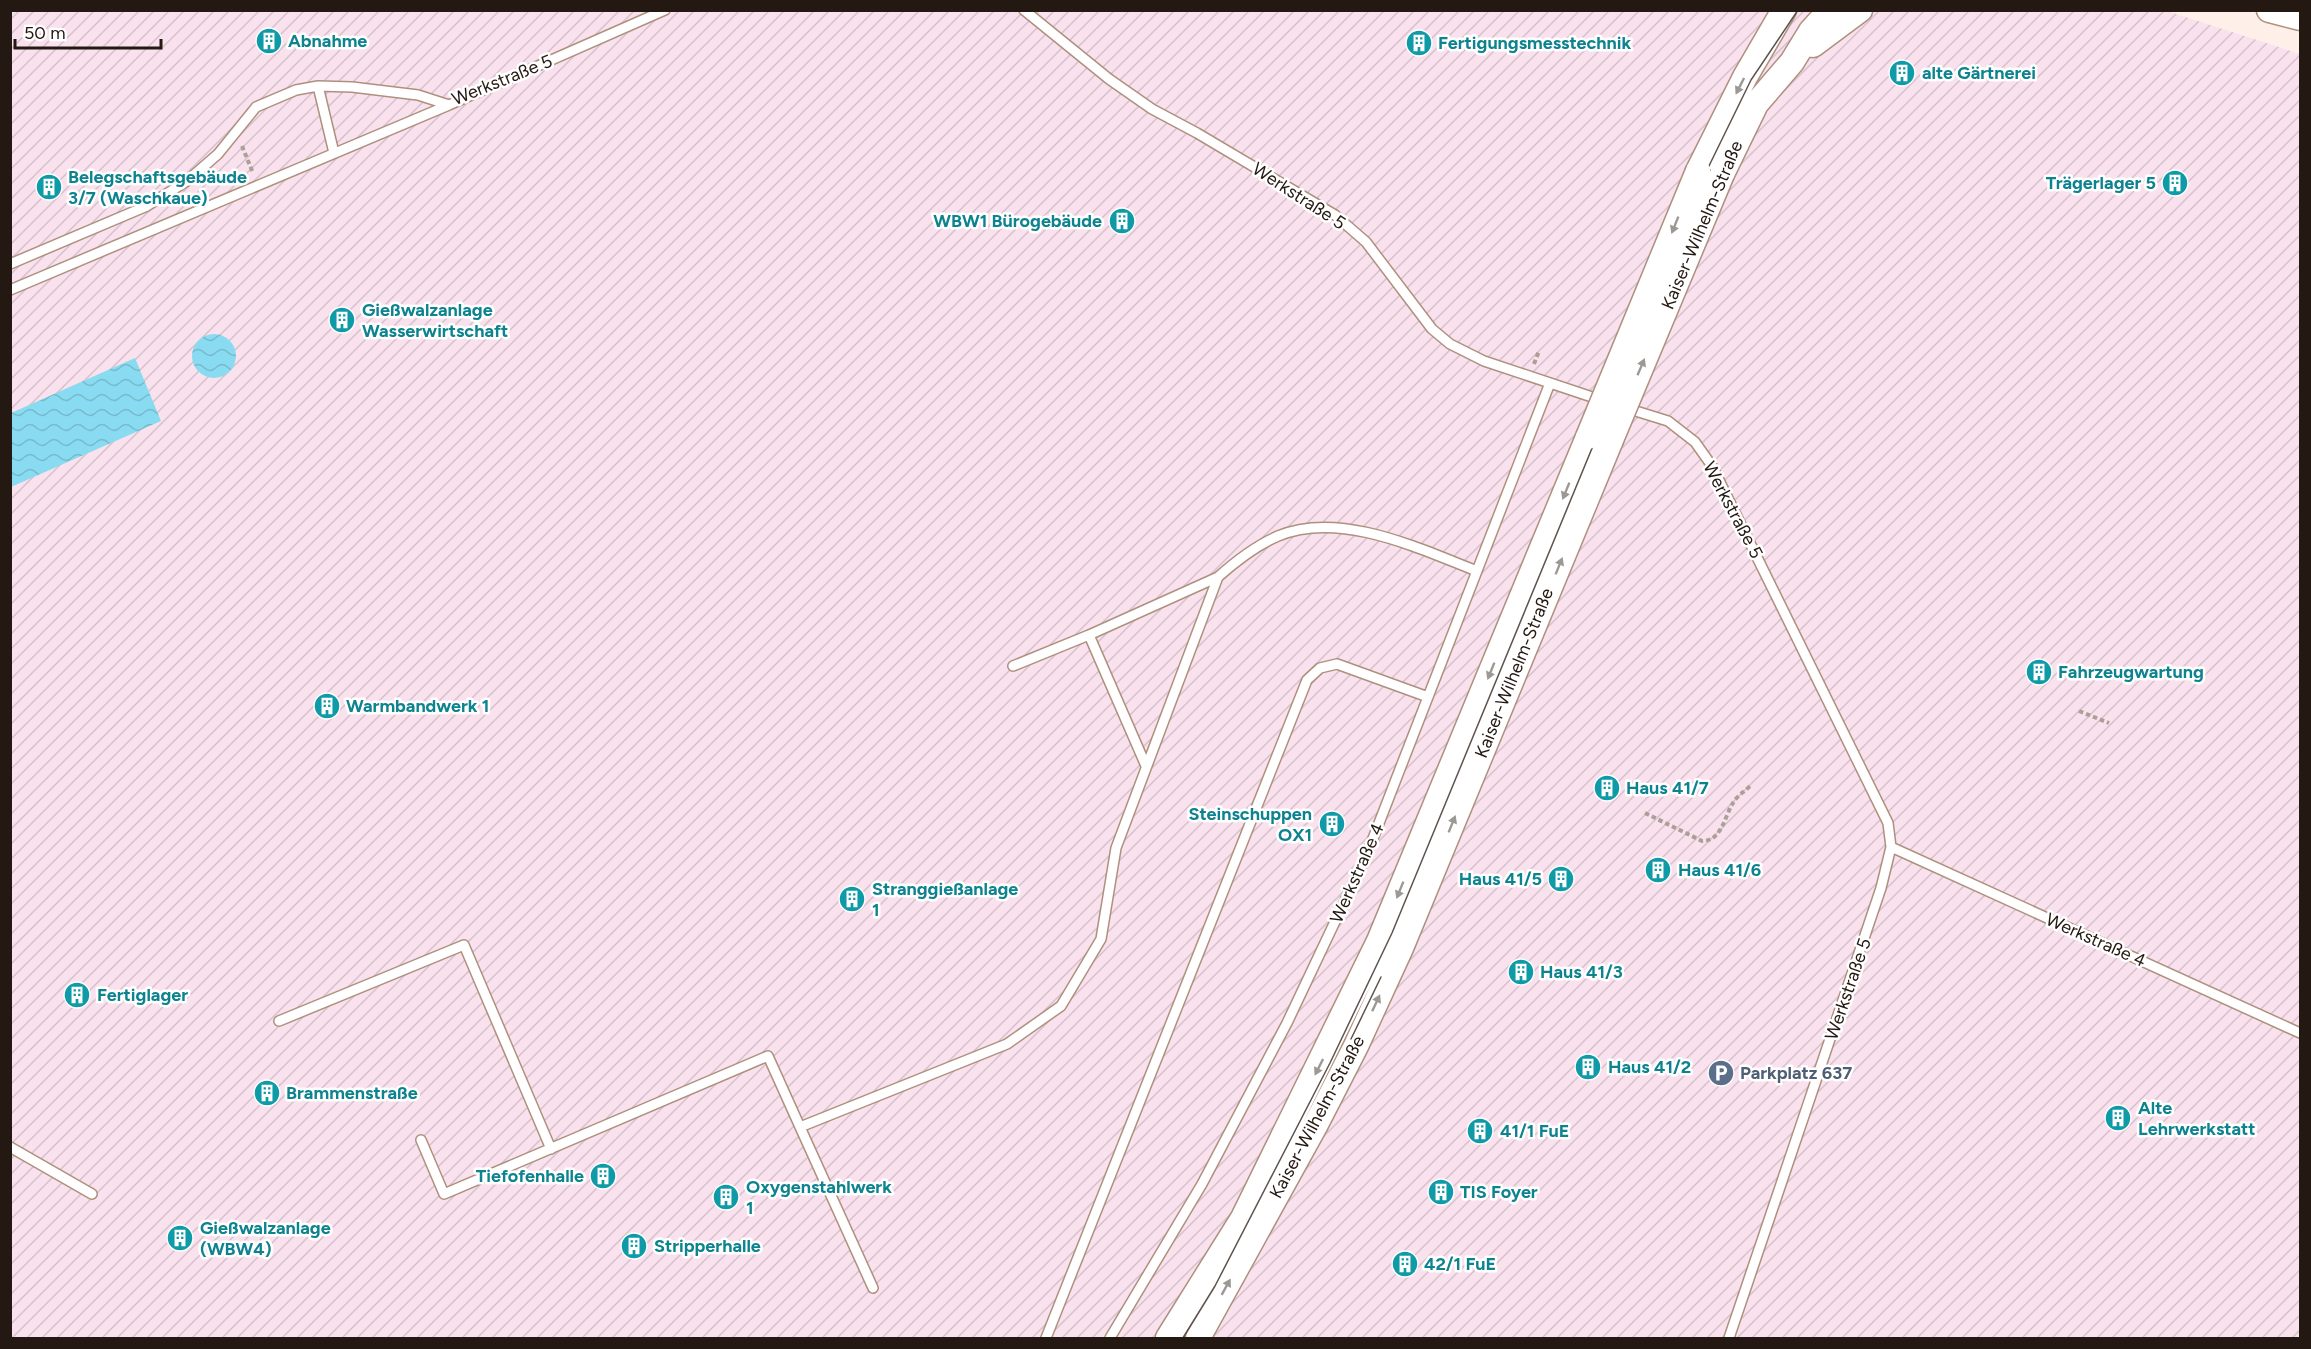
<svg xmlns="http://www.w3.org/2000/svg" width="2311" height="1349" font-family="Figtree,sans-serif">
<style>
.industrial{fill:url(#industrial-furrows)}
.water{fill:url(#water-waves)}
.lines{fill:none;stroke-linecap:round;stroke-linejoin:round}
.service-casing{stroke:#af907e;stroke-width:12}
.secondary-casing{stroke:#af907e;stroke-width:27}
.path{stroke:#ac9f98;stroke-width:4;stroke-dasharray:4.5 3;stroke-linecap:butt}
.service{stroke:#fff;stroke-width:9}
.secondary{stroke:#fff;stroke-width:24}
.tram{stroke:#5f534c;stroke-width:1.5}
.secondary-bridge-casing{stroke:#af907e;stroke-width:27;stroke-linecap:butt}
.secondary-bridge{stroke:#fff;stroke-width:24}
.oneway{fill:#9c9894}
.labels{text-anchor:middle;stroke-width:5;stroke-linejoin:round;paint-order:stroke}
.culture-label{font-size:18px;font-weight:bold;fill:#0d838f;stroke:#fff;text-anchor:start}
.street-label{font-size:18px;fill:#241912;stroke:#fff}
.service-label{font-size:18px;font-weight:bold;fill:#4e5e75;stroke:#fff;text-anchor:start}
</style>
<defs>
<pattern id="industrial-furrows" width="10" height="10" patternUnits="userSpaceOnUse" patternTransform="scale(1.5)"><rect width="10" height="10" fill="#f9e2ee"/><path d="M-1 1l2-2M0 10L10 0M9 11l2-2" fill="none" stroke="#d5c1cb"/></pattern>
<pattern id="water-waves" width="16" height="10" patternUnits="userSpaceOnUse" patternTransform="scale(1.5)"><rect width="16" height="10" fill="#88dbf0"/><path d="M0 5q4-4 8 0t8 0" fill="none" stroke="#75bbcd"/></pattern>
</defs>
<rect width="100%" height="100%" fill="#fef0e9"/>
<path class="industrial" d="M2164 10 2300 54V1338H11L10 11Z"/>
<path class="water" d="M192 356a22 22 0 1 1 44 0a22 22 0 1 1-44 0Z
M135 358 161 421 11 487V413Z"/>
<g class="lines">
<defs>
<path id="service" d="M1024 10 1109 79 1152 109 1197 133 1335 215 1366 242 1432 329 1450 344 1484 361 1601 400
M318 86 334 153
M10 264 147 206 187 181 218 154 256 107 296 90 318 86 352 87 418 95 449 105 665 10
M10 290 449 105
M1626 408 1668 421 1695 442 1712 466 1888 823 1891 847 1881 888 1729 1338
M1013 666 1089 635
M1146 766 1089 635 1218 577
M1891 847 2300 1033
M279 1021 464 945 551 1149
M800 1127 873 1288
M421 1140 444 1194 768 1056 800 1127 1007 1044 1061 1006 1101 939 1116 848 1218 577C1236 561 1255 546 1278 536 1340 510 1420 549 1477 571
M10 1147 92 1194
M1046 1338 1307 680 1320 668 1337 664 1428 697
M1110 1338 1202 1184 1287 1023 1367 854 1550 383"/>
<path id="secondary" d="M2269 10 2300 18
M1813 45 1860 10
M1698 171 1745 77 1784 10
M1722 174 1756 104 1792 62 1811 31 1830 10
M1168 1338 1243 1218 1379 941 1588 437
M1198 1338 1315 1126 1356 1046 1401 948 1611 440"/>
</defs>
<use href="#service" class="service-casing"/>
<use href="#secondary" class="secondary-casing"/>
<path class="path" d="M242 146 253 173
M1534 364 1539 351
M2079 711 2109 723
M1645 813 1702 841C1722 841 1724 817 1733 803 1736 797 1744 792 1750 786"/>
<use href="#service" class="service"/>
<use href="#secondary" class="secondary"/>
<path class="tram" d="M1351 1039 1381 977
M1183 1338 1215 1286 1330 1063 1392 933 1706 172 1751 80 1798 10"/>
<defs>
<path id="secondary-bridge" d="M1588 437 1698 171
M1611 440 1722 174"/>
</defs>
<use href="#secondary-bridge" class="secondary-bridge-casing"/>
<use href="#secondary-bridge" class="secondary-bridge"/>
</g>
<defs><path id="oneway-solid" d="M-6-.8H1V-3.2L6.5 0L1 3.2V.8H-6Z" transform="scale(1.5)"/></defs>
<g class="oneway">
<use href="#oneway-solid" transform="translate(1740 86) rotate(117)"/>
<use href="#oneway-solid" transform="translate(1675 225) rotate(112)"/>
<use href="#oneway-solid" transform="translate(1641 367) rotate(-67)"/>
<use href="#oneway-solid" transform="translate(1566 491) rotate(112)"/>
<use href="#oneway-solid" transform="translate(1559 566) rotate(-68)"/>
<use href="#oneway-solid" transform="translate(1491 671) rotate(112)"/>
<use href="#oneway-solid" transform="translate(1452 824) rotate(-68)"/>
<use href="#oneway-solid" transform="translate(1400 890) rotate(112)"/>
<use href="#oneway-solid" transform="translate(1376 1003) rotate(-65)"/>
<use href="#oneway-solid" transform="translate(1319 1067) rotate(117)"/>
<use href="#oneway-solid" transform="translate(1226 1287) rotate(-61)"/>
</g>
<defs>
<symbol id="building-disc" viewBox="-11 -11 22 22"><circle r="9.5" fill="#0f9aa8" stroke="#fff"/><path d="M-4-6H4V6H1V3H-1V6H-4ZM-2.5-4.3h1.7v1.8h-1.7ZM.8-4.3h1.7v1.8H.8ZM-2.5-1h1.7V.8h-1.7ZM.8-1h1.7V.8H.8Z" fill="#fff"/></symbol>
<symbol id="parking-disc" viewBox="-11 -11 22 22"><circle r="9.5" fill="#5c6f8a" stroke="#fff"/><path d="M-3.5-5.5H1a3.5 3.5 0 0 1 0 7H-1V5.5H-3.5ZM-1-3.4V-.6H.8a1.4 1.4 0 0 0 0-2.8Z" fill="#fff"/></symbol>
</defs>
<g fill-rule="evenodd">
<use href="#building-disc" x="254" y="26" width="30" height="30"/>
<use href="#building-disc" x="1404" y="28" width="30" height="30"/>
<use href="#building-disc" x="1887" y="58" width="30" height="30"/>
<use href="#building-disc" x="2160" y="168" width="30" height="30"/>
<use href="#building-disc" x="34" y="172" width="30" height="30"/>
<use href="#building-disc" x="1107" y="206" width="30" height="30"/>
<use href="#building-disc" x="327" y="305" width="30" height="30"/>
<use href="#building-disc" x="2024" y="657" width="30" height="30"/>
<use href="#building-disc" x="312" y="691" width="30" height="30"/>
<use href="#building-disc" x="1592" y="773" width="30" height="30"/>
<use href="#building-disc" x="1317" y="809" width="30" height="30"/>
<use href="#building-disc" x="1643" y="855" width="30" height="30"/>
<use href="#building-disc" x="1546" y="864" width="30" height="30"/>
<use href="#building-disc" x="837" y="884" width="30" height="30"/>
<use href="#building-disc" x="1506" y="957" width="30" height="30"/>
<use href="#building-disc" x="62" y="980" width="30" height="30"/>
<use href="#building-disc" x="1573" y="1052" width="30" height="30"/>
<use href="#parking-disc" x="1706" y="1058" width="30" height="30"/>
<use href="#building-disc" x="252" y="1078" width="30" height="30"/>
<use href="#building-disc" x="2103" y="1103" width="30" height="30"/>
<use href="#building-disc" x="1465" y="1116" width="30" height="30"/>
<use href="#building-disc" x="588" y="1161" width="30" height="30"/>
<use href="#building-disc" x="1426" y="1177" width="30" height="30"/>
<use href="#building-disc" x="711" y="1182" width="30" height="30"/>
<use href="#building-disc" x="165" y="1223" width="30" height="30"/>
<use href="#building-disc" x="619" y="1231" width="30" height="30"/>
<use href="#building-disc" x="1390" y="1249" width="30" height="30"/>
</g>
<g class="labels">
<g class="culture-label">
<text x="288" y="47">Abnahme</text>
<text x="1438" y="49">Fertigungsmesstechnik</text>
<text x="1922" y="79">alte Gärtnerei</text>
<text x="68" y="183">Belegschaftsgebäude<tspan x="68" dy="21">3/7 (Waschkaue)</tspan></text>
<text x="2156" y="189" text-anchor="end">Trägerlager 5</text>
<text x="1102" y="227" text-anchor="end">WBW1 Bürogebäude</text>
<text x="362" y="316">Gießwalzanlage<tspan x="362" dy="21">Wasserwirtschaft</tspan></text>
<text x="2058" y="678">Fahrzeugwartung</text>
<text x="346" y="712">Warmbandwerk 1</text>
<text x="1626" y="794">Haus 41/7</text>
<text x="1312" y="820" text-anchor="end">Steinschuppen<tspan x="1312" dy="21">OX1</tspan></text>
<text x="1678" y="876">Haus 41/6</text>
<text x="1542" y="885" text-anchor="end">Haus 41/5</text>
<text x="872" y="895">Stranggießanlage<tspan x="872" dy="21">1</tspan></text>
<text x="1540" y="978">Haus 41/3</text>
<text x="97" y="1001">Fertiglager</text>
<text x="1608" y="1073">Haus 41/2</text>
<text x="286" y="1099">Brammenstraße</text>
<text x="2138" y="1114">Alte<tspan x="2138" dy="21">Lehrwerkstatt</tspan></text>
<text x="1500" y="1137">41/1 FuE</text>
<text x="584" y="1182" text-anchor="end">Tiefofenhalle</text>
<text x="746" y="1193">Oxygenstahlwerk<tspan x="746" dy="21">1</tspan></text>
<text x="1460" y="1198">TIS Foyer</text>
<text x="200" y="1234">Gießwalzanlage<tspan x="200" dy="21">(WBW4)</tspan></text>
<text x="654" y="1252">Stripperhalle</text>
<text x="1424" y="1270">42/1 FuE</text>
</g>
<g class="street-label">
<text transform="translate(502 80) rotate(-22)" y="6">Werkstraße 5</text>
<text transform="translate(1299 196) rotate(33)" y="6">Werkstraße 5</text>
<text transform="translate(1702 225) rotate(-67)" y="6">Kaiser-Wilhelm-Straße</text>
<text transform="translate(1733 510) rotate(62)" y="6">Werkstraße 5</text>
<text transform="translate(1514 673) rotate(-68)" y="6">Kaiser-Wilhelm-Straße</text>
<text transform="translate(1357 873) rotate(-66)" y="6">Werkstraße 4</text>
<text transform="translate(2096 940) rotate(24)" y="6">Werkstraße 4</text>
<text transform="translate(1848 989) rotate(-71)" y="6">Werkstraße 5</text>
<text transform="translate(1317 1117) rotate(-62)" y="6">Kaiser-Wilhelm-Straße</text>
</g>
<g class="service-label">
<text x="1740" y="1079">Parkplatz 637</text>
</g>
</g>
<rect width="2311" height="1349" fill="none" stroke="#241912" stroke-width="24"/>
<path d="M15 39v9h146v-9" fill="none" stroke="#241912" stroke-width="3"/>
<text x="24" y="39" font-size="18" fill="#241912" stroke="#ffffff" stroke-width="4.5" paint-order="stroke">50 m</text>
</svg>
